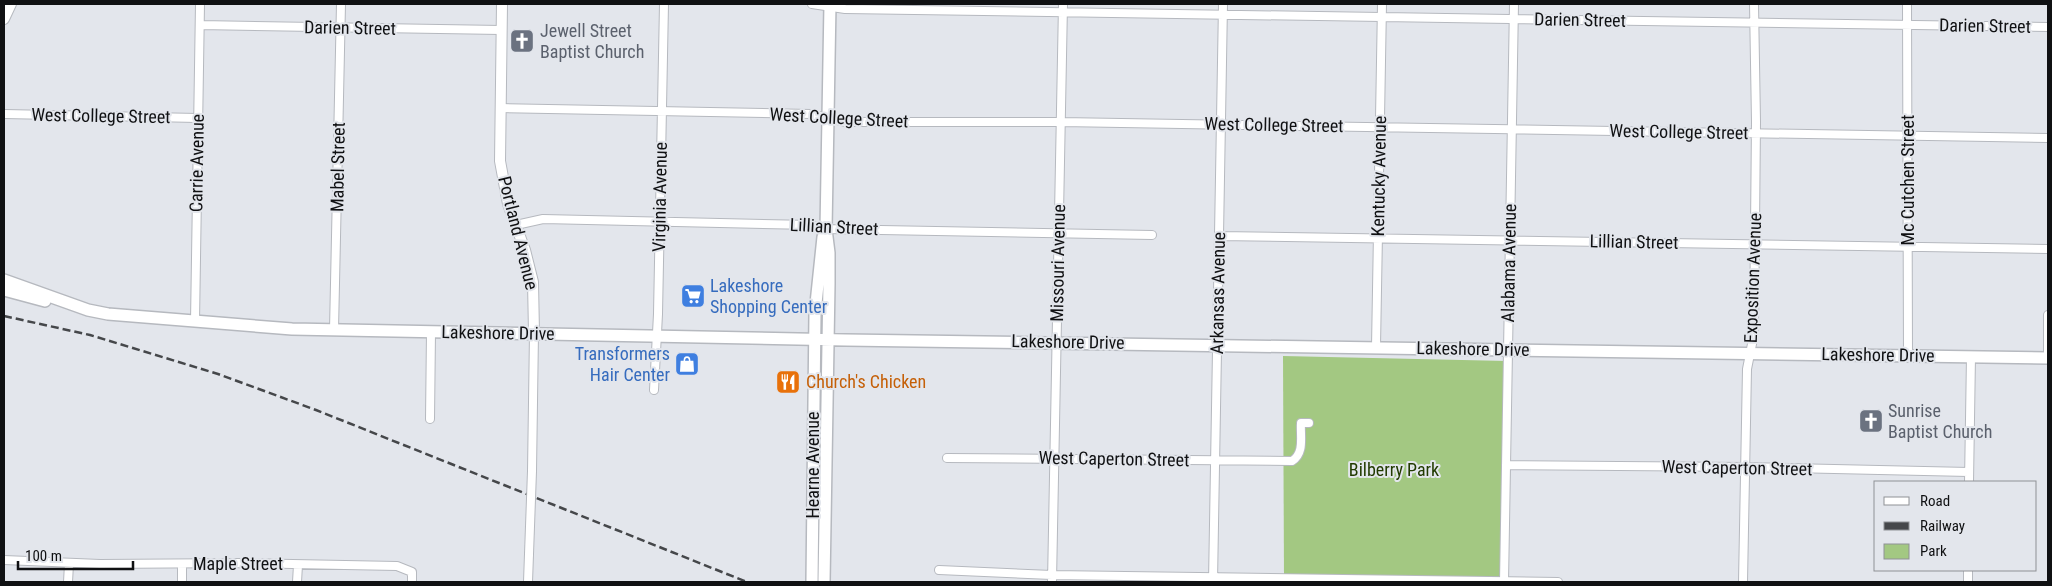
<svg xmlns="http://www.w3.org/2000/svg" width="2052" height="586" font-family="'Roboto Condensed',sans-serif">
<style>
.green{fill:#a3c882}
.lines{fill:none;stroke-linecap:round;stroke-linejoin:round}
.minor-casing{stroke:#b6b9bf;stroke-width:10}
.tertiary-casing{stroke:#b6b9bf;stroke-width:12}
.secondary-casing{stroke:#b6b9bf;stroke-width:14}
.minor{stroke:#fff;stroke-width:8}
.tertiary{stroke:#fff;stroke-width:10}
.secondary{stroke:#fff;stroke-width:11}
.rail{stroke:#45474a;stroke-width:2.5;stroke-dasharray:8 4;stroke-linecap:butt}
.minor-bridge-casing{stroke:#b6b9bf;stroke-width:10;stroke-linecap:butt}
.minor-bridge{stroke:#fff;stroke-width:8}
.labels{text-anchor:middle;stroke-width:4;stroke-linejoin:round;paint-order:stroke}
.street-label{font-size:18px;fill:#101113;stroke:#e3e6ec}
.worship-label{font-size:18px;fill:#5b616d;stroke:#e3e6ec;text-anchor:start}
.shop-label{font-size:18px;fill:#366cbe;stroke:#e3e6ec;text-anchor:start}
.food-label{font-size:18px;fill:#c56008;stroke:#e3e6ec;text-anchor:start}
.park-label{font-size:18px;fill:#223b01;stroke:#e3e6ec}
</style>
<rect width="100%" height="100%" fill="#e3e6ec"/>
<path class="green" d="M1283 356 1507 361 1504 581 1284 578Z"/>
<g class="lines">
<defs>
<path id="minor" d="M812 4 845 9 2048 27
M1907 4 1908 355
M200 25 501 30
M500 108 811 114 845 122H1061L2048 138
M4 114 198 118
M516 225 543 219 812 225 826 229 1152 235
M1219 236 2048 249
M195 322 200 4
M334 330 341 4
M1376 347 1382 4
M2048 358V315
M654 390 658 314 664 4
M430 419 431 332
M947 458 1292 461C1305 453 1300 436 1301 423H1309
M1506 465 1745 467 1969 472
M532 471 534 333
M1969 482 1971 356
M4 560 100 564 241 563 397 566 412 572V582
M939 570 1052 575 1558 582
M68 582 69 564
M182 582V564
M297 582 298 565
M528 582 529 554
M1052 582 1063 4
M1213 582 1223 4
M1504 582 1514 4
M1743 582 1747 369 1754 334 1756 122 1754 4
M1968 582V570"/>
<path id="tertiary" d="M502 4 500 161 508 204 525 250 533 282 534 333
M4 19 11 4"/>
<path id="secondary" d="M4 280 88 310 108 314 292 329 846 340 2048 358
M4 290 45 301
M812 582 815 313 823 237
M824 582 829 284V253L826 229 830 4"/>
</defs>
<use href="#minor" class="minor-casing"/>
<use href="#tertiary" class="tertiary-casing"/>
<use href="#secondary" class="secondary-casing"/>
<use href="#minor" class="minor"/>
<use href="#tertiary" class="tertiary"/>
<use href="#secondary" class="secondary"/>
<path class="rail" d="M4 316 90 335 218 374 316 410 747 582"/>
<defs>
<path id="minor-bridge" d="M529 554 532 471"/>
</defs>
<use href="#minor-bridge" class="minor-bridge-casing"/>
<use href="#minor-bridge" class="minor-bridge"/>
</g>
<defs>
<symbol id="church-square" viewBox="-11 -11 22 22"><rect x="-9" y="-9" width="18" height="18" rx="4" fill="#6b7280" stroke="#e3e6ec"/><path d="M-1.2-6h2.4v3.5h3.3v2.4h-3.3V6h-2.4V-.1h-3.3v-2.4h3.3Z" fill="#fff"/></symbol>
<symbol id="supermarket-square" viewBox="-11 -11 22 22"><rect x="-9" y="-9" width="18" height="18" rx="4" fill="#3f7fe0" stroke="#e3e6ec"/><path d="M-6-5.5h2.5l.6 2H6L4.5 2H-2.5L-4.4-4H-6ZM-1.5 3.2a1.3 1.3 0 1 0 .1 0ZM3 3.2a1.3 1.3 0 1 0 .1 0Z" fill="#fff"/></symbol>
<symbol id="shop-square" viewBox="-11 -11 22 22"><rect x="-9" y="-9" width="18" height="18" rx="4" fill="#3f7fe0" stroke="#e3e6ec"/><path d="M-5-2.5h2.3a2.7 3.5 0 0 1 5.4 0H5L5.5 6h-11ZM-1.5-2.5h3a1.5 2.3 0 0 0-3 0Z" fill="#fff"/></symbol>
<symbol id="restaurant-square" viewBox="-11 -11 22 22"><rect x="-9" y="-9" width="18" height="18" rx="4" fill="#e8710a" stroke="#e3e6ec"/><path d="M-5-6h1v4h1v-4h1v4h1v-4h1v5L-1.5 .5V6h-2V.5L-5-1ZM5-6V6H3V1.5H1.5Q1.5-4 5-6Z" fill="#fff"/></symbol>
</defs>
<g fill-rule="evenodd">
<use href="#church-square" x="508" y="27" width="28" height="28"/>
<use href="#supermarket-square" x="679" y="282" width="28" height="28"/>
<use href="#shop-square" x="673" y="350" width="28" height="28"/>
<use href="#restaurant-square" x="774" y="368" width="28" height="28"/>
<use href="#church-square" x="1857" y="407" width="28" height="28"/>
</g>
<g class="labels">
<g class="street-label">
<text transform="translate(1580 20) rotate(1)" y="6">Darien Street</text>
<text transform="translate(1985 26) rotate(1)" y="6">Darien Street</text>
<text transform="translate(350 28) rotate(1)" y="6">Darien Street</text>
<text transform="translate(101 116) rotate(1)" y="6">West College Street</text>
<text transform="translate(839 118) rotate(3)" y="6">West College Street</text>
<text transform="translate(1274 125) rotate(1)" y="6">West College Street</text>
<text transform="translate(1679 132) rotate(1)" y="6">West College Street</text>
<text transform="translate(197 163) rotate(-89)" y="6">Carrie Avenue</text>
<text transform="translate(338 167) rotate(-89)" y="6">Mabel Street</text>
<text transform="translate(1379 176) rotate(-89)" y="6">Kentucky Avenue</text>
<text transform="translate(1908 180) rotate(-90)" y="6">Mc Cutchen Street</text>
<text transform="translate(660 197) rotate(-89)" y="6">Virginia Avenue</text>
<text transform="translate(834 227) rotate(3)" y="6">Lillian Street</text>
<text transform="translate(518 233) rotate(76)" y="6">Portland Avenue</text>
<text transform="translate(1634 242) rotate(1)" y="6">Lillian Street</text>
<text transform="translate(1058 263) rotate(-89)" y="6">Missouri Avenue</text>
<text transform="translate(1509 263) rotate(-89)" y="6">Alabama Avenue</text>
<text transform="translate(1753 278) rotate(-88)" y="6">Exposition Avenue</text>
<text transform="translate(1218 293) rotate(-89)" y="6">Arkansas Avenue</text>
<text transform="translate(498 333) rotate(1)" y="6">Lakeshore Drive</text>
<text transform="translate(1068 342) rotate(1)" y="6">Lakeshore Drive</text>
<text transform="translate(1473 349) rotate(1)" y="6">Lakeshore Drive</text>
<text transform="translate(1878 355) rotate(1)" y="6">Lakeshore Drive</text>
<text transform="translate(1114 459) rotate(1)" y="6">West Caperton Street</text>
<text transform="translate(813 465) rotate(-90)" y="6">Hearne Avenue</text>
<text transform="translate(1737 468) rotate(1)" y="6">West Caperton Street</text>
<text x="238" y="570">Maple Street</text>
</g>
<g class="worship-label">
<text x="540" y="37">Jewell Street<tspan x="540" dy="21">Baptist Church</tspan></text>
<text x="1888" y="417">Sunrise<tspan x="1888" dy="21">Baptist Church</tspan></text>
</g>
<g class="shop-label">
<text x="710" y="292">Lakeshore<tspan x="710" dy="21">Shopping Center</tspan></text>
<text x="670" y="360" text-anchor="end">Transformers<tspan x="670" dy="21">Hair Center</tspan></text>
</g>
<g class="food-label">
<text x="806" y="388">Church's Chicken</text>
</g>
<g class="park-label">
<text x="1394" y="476">Bilberry Park</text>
</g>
</g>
<rect width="2052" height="586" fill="none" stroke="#101113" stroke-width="10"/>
<rect x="1874" y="481" width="162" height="90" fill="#e3e6ec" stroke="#8f9195"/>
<rect x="1884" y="497" width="25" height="8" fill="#ffffff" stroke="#8f9195"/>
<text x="1920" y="506" font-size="15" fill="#101113">Road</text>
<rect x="1884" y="522" width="25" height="8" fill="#45474a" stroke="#8f9195"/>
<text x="1920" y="531" font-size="15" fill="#101113">Railway</text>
<rect x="1884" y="544" width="25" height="15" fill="#a3c882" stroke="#8f9195"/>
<text x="1920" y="556" font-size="15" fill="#101113">Park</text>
<path d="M18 561v8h115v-8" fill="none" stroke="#101113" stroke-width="2.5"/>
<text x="25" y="561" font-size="15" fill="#101113" stroke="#e3e6ec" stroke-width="4" paint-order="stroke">100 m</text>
</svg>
